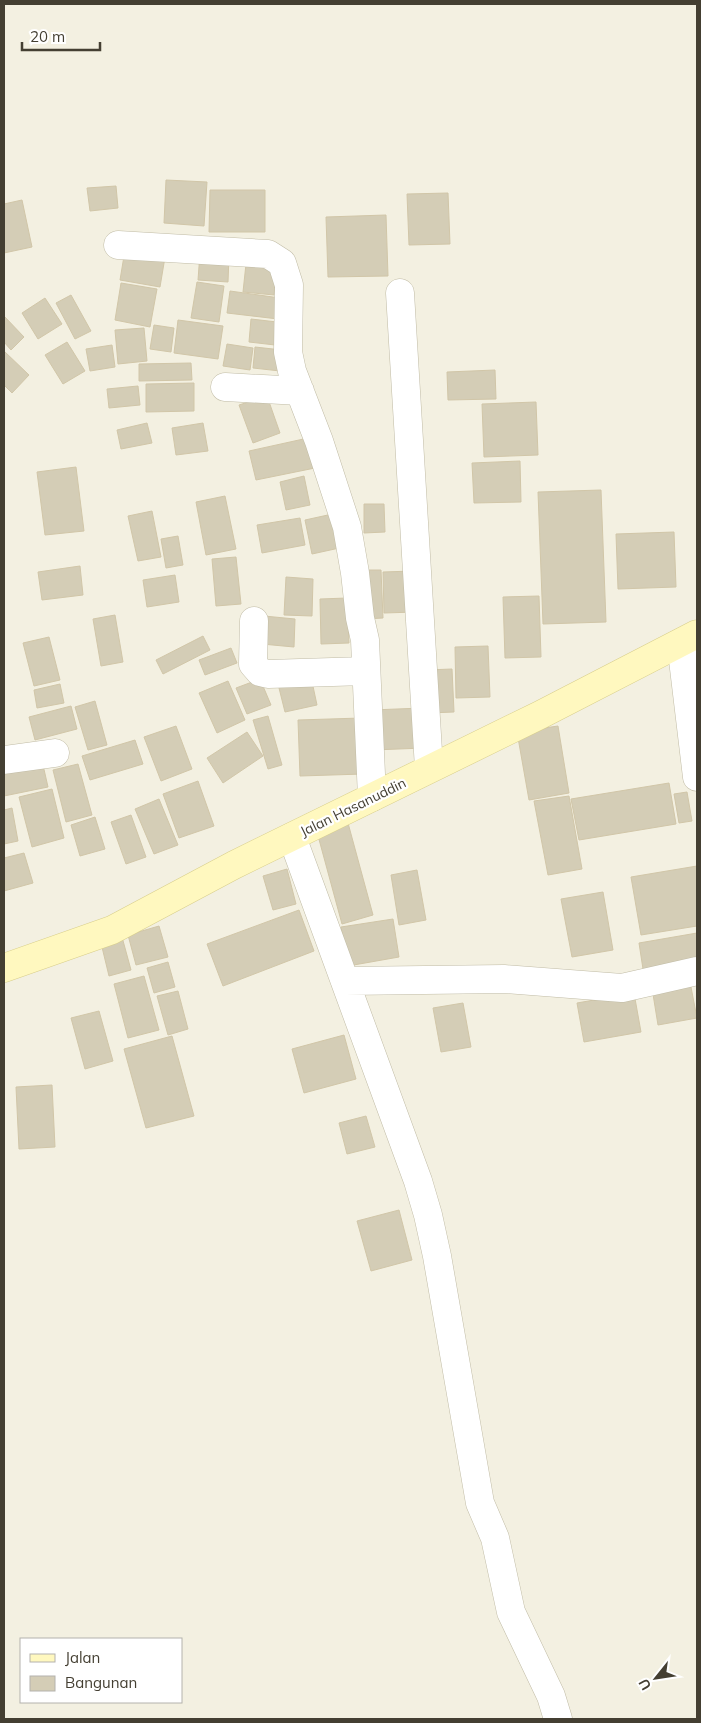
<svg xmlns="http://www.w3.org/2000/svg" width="701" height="1723" font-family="Mulish,sans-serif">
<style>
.building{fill:#d4cdb6;stroke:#d1c6a8}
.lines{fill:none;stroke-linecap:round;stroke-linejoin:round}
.street-casing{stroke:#c1bca6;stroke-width:29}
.secondary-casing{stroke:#d8ce8b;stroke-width:29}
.street{stroke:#fff;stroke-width:28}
.secondary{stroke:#fff8bf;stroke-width:28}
.labels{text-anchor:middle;stroke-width:4.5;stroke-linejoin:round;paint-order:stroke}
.street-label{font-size:14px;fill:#443f32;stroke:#fff}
</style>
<rect width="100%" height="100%" fill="#f3f0e1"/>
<path class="building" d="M166 180 207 182 204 226 164 223Z
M116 186 118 208 90 211 87 188Z
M210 190H265V232H209Z
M448 193 450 244 409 245 407 194Z
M22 200 32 247 4 253V204Z
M386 215 388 276 328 277 326 217Z
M125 250 165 257 160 287 120 280Z
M200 253 229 256 228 282 198 280Z
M246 264 277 267 274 295 243 292Z
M197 282 224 286 219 322 191 318Z
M121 283 157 289 150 327 115 320Z
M230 291 280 298 278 319 227 313Z
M71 295 91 331 75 339 56 303Z
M45 298 62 324 38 339 22 313Z
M4 316 24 337 11 350 4 342Z
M251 319 277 322 275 345 249 342Z
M178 320 223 326 218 359 174 353Z
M154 325 174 328 171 352 150 349Z
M144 328 147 361 118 364 115 330Z
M67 342 85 371 63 384 45 355Z
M227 344 253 348 250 370 223 366Z
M112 345 115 367 90 371 86 349Z
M255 347 282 350 280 371 253 368Z
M4 351 29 375 12 393 4 385Z
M191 363 192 380 139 381V364Z
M495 370 496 399 448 400 447 372Z
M194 383V411L146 412V384Z
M138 386 140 405 109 408 107 389Z
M267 396 280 433 253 443 239 405Z
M536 402 538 455 484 457 482 404Z
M147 423 152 443 121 449 117 430Z
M203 423 208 451 176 455 172 428Z
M308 438 315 468 256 480 249 451Z
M520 461 521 502 474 503 472 463Z
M76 467 84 531 45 535 37 472Z
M304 476 310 505 286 510 280 482Z
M601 490 606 622 543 624 538 492Z
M225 496 236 549 206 555 196 502Z
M364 504H384L385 532 364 533Z
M152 511 161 557 138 561 128 516Z
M337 513 344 547 312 554 305 520Z
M300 518 305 545 262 553 257 525Z
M674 532 676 587 618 589 616 534Z
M178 536 183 565 166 568 161 539Z
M236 557 241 604 216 606 212 559Z
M80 566 83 595 42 600 38 572Z
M362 570H381L383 618 364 619Z
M413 571 415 612 384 613 383 572Z
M175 575 179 602 147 607 143 580Z
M286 577 313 579 312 616 284 615Z
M539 596 541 657 505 658 503 597Z
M347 598 349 643 321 644 320 599Z
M115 615 123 662 101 666 93 619Z
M264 616 295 619 294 647 262 644Z
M203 636 210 650 163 674 156 660Z
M49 637 60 680 34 686 23 643Z
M488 646 490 697 456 698 455 647Z
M231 648 237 663 205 675 199 660Z
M452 669 454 712 429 713 427 670Z
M311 677 317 705 285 712 278 684Z
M260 679 271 705 247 714 236 688Z
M228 681 245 720 217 733 199 693Z
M60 684 64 703 37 708 34 690Z
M95 701 107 745 88 750 75 707Z
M71 706 77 729 35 740 29 717Z
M422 708 424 748 373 750 372 710Z
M268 716 282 765 268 769 253 720Z
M361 718 363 774 300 776 298 720Z
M176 726 192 769 161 781 144 737Z
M558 726 569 793 529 800 517 732Z
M247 732 263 756 223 783 207 758Z
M135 740 143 764 90 780 82 756Z
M78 764 92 815 66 822 53 770Z
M43 765 48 787 4 796V773Z
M198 781 214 826 179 838 163 794Z
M669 783 676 824 579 840 571 799Z
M52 789 64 838 32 847 19 797Z
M687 792 692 821 679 823 674 794Z
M569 796 582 869 548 875 534 801Z
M159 799 178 845 154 854 135 809Z
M12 808 18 841 4 844V810Z
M131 815 146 857 126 864 111 822Z
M95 817 105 849 80 856 71 825Z
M348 823 373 915 342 924 317 832Z
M24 853 33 883 4 891V858Z
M697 866V926L641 935 631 877Z
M287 869 296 904 273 910 263 876Z
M417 870 426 920 399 925 391 875Z
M603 892 613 950 572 957 561 899Z
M299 910 314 951 223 986 207 944Z
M393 919 399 957 348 966 341 927Z
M159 926 168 957 136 965 128 935Z
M697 933V960L643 969 639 943Z
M122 937 131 970 109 976 101 943Z
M168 962 175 987 154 993 147 968Z
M144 976 159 1030 128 1038 114 984Z
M690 982 697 1018 658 1025 652 988Z
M178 991 188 1029 168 1035 157 996Z
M634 993 641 1032 584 1042 577 1003Z
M463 1003 471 1047 441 1052 433 1008Z
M99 1011 113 1061 85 1069 71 1018Z
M344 1035 356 1079 304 1093 292 1049Z
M172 1036 194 1116 146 1128 124 1049Z
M52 1085 55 1147 19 1149 16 1087Z
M366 1116 375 1147 347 1154 339 1123Z
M399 1210 412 1260 371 1271 357 1221Z"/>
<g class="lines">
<defs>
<path id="street" d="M118 245 268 254 282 263 289 285 288 352 292 371 319 441 347 527 355 573 360 618 365 640 372 797
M400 293 429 768
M225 387 300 391
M254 621 253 664 260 672 268 674 365 671
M681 643 697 777
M4 760 55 753
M292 837 418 1181 428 1215 437 1256 480 1503 495 1538 511 1612 551 1696 558 1719
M345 981 504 979 622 988 697 971"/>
<path id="secondary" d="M4 968 112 930 234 865 540 715 697 634"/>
</defs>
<use href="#street" class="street-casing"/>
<use href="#secondary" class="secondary-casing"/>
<use href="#street" class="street"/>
<use href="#secondary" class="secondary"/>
</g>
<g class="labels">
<g class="street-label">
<text transform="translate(353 807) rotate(-26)" y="5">Jalan Hasanuddin</text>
</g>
</g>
<rect width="701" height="1723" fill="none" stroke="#443f32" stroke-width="10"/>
<rect x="20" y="1638" width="162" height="65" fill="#ffffff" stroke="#b4b2ad"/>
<rect x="30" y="1654" width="25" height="8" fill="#fff8bf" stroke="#b4b2ad"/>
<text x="65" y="1663" font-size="15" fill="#443f32">Jalan</text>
<rect x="30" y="1676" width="25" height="15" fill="#d4cdb6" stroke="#b4b2ad"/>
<text x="65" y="1688" font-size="15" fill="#443f32">Bangunan</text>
<g transform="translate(656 1678) rotate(240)" stroke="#ffffff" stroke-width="4" paint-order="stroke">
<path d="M0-4L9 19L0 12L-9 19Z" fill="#443f32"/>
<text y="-8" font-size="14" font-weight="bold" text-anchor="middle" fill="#443f32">U</text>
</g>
<path d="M22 42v8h78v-8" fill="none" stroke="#443f32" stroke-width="2.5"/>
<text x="30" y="42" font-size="15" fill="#443f32" stroke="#ffffff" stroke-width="4" paint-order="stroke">20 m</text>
</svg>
